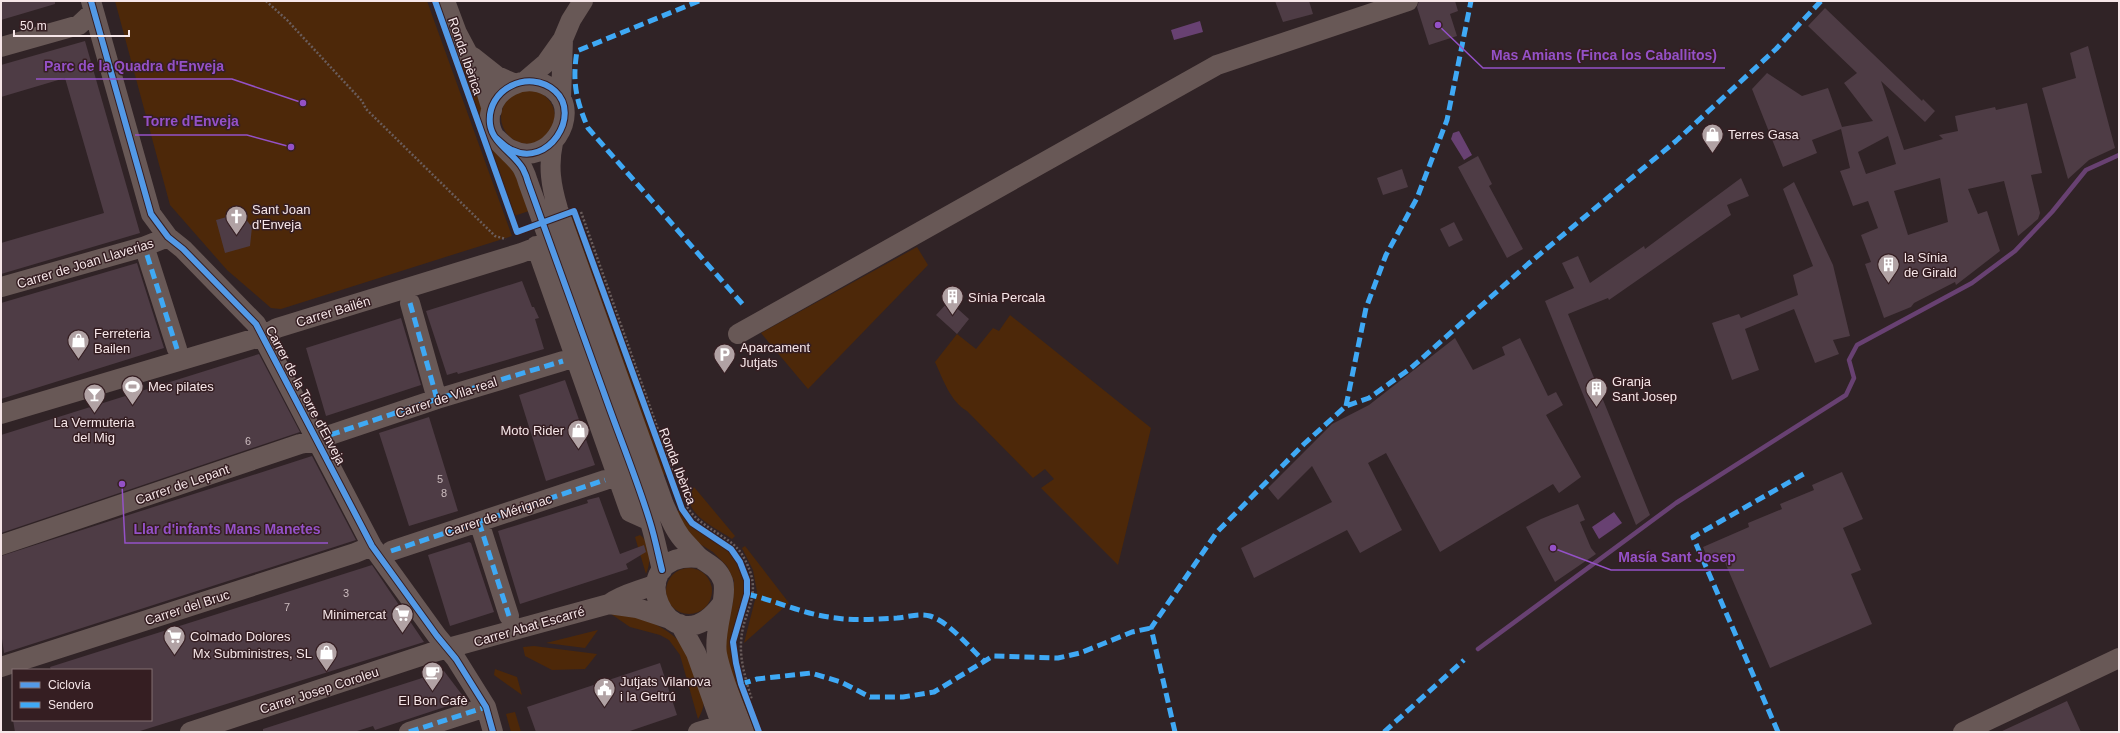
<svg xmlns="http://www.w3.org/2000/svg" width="2120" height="733" font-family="Arial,sans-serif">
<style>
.green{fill:#4d2809}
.water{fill:#684172}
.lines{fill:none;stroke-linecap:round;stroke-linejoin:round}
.stream{stroke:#684172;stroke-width:4.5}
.building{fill:#4e3c45;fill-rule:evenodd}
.path{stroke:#6a5d5c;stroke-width:2.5;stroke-dasharray:2 2;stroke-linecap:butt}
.minor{stroke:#685856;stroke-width:20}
.quiet{stroke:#3fa9f5;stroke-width:5;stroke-dasharray:10 5;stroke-linecap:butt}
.cycleway-casing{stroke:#351e22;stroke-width:8}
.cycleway{stroke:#5399e6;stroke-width:6}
.labels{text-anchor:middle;stroke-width:3;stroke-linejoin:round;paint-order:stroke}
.number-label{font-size:11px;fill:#ccbcbf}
.street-label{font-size:13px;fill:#f6e6e8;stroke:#351e22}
.poi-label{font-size:13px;fill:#f6e6e8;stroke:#351e22;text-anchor:start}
.leader{fill:none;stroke:#9451c7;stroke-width:1.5}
.callout-dot{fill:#9451c7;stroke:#351e22;stroke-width:1.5}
.callout-label{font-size:14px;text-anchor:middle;font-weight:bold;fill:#9451c7;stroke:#351e22;stroke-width:3;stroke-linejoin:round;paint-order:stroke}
</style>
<rect width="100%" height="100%" fill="#302326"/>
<path class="green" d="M115 1H427L512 236 281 309 271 308 227 270 170 205Z
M456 50 483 95 481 125Z
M501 117a27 27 0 1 1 54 0a27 27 0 1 1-54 0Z
M487 141 516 172 529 211 514 216Z
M572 216 654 441 666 474 662 476 568 217Z
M917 247 928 265 808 389 761 333Z
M1010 315 1151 428 1118 565 1041 488 1054 479 1045 469 1033 478 967 411C950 401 943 379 935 362L957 334 976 349 993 328 999 331Z
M694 487 735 536 732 539C721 531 688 516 690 499 690 495 692 491 694 487Z
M680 510 690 524 730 550 739 563 745 580V594L732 643 734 663 739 683 756 732H752L724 653 727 621 733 603 734 581 727 566 713 552 695 541 675 512Z
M640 535C652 544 651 563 646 574L635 537Z
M745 546 789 603 744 643 757 592 753 570 742 548Z
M666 591a23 23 0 1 1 46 0a23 23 0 1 1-46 0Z
M622 612C645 619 669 627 685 648 691 656 693 669 697 679 703 696 708 702 698 719L680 655 669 640 660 635 630 627 611 614Z
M598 630 585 648 546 643Z
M534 646 597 654 585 669 552 670 525 656 523 647Z
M495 669 517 677 522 695 494 675Z
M515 712 521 732H511L506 714Z"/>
<path class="water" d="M1200 21 1203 32 1174 40 1171 30Z
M1459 131 1472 155 1464 160 1451 139 1453 133Z
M1614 512 1622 523 1599 539 1592 527Z"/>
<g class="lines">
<path class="stream" d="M1478 649 1676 503 1846 395 1854 378 1849 360 1857 345 1972 283 2015 251 2052 212 2086 170 2119 155"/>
</g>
<path class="building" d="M1 1H55V4L1 20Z
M1275 1H1309L1313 14 1283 22Z
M1419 1H1455L1458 11 1450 14 1457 36 1429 45 1417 7Z
M1825 8 1922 101 1923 99 1935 111 1925 122 1881 81 1904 150 1943 139 1939 135 1958 131 1955 116 1995 107 1996 110 2027 103 2042 173 2031 175 2040 213 2038 219 2018 236 2004 181 1968 189 1978 214 1987 211 2000 251 1956 285 1955 282 1914 303 1911 307 1884 318 1865 264 1871 262 1861 235 1878 228 1868 201 1853 206 1840 171 1850 168 1841 129 1812 140 1817 153 1783 167 1752 89 1767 73 1802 96 1828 88 1842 127 1873 121 1844 83 1857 73 1808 26ZM1888 136 1896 164 1866 174 1858 152ZM1940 178 1948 222 1908 235 1894 191Z
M85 41 140 233 1 274V243L104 213 65 78 1 97V65Z
M2088 46 2115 148 2089 160 2068 179 2042 88 2076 78 2070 53Z
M1478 156 1492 184 1489 186 1523 249 1507 258 1458 167Z
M1402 169 1408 187 1383 195 1377 178Z
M1741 178 1749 196 1727 205 1731 215 1609 300 1608 298 1568 314 1650 515 1636 525 1545 301 1574 288 1562 263 1578 256 1590 283 1644 246 1645 249Z
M1794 182 1833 265 1850 336 1833 340 1839 354 1815 363 1794 309 1745 329 1759 370 1732 380 1712 323 1739 314 1741 318 1798 295 1793 275 1813 266 1783 189Z
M241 213 252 227 250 246 225 253 216 220Z
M1454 222 1463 240 1449 247 1440 229Z
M137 263 164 348 1 399V303Z
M522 281 532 307H534L539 318 535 319 544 349 458 374 457 372 447 375 426 311Z
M949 301 969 319 957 334 936 315Z
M401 318 421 385 326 416 306 348Z
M1455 338 1473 370 1505 355 1502 347 1520 338 1548 396 1556 392 1563 405 1546 415 1581 477 1559 493 1553 484 1440 552 1386 453 1368 463 1402 530 1360 553 1347 530 1254 578 1241 548 1332 502 1312 466 1278 500 1268 488 1332 424 1369 405Z
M259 354 300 432 1 533V435Z
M565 380 595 465 546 481 519 395Z
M429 417 458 511 409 526 379 433Z
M312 456 356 540 4 653 1 632V556Z
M1842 472 1863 519 1843 528 1861 570 1851 574 1872 624 1770 668 1721 553 1708 559 1703 547 1749 527 1748 523 1782 509 1780 504 1814 490 1812 485Z
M599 497 620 554 644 545 646 552 626 564 628 569 520 604 498 531 588 503 587 500Z
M1578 504 1585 520 1580 522 1591 548 1596 554 1555 582 1526 527 1541 519Z
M469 542 471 543 494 612 450 626 428 555Z
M372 565 424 642 137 732H15L13 720H151V670H51L50 667Z
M660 663 677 715 627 732H536L527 707Z
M444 671 466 700 375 730 373 726 354 732H263V729Z
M2067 701 2081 732H2000Z"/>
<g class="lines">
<path class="path" d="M266 1 287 20 362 101 366 109 495 236 506 239
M581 212 673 472
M687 507C702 530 732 536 743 556 766 597 742 607 741 644 740 662 747 684 752 700"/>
<path class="minor" d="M91 1 151 214 168 237 183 249 256 324 372 546 437 636 456 659 486 707 493 732
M445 1 457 33 484 84 492 110
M1 47 79 25 94 11
M473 57 497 76 513 83
M525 81 546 63 563 39 571 20 583 1
M561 99 563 39
M495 137C500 141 506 148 512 150 548 168 582 115 555 91 529 68 486 89 490 124 492 143 515 154 523 169 525 173 527 178 528 182 554 253 579 323 604 393 619 436 637 479 650 522 655 538 658 554 662 570
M553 143C548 166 551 186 558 209L664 505C670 518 675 532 685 542 690 547 695 554 700 558 710 565 718 568 723 581 728 597 713 632 717 654 722 680 735 707 744 732
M536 246 630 512 650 521
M147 255 177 349
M1 287 143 247 168 237
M410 303 437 399
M738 334 1217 65 1408 1
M1 414 263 336 277 328 521 253 550 242
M330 435 437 399 563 361
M479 522 509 616
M1 545 300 444 317 441
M391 551 605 480
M700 558C616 549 668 674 721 605
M609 604 637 608 667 618
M680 624 696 653 724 732
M1 667 355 553 372 546
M190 732 430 653 609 604C622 594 640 591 656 584
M409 732 486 707
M698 732 721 725
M1963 732 2119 658"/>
<path class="quiet" d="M699 1 577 51C572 82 576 100 588 128L745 307
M147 255 177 349
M410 303 437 399
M1346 406 1366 308 1386 255 1417 198 1447 120 1471 1
M330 435 437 399 563 361
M479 522 509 616
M391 551 605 480
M747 594C777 601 805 615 836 618 856 621 877 619 897 618 908 617 920 613 930 616 949 622 969 647 984 661
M741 684 757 679 811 673 841 682 870 697H903L934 692 993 656 1058 658 1080 653 1132 632 1151 628
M409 732 486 707
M1175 732 1151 628 1217 532 1304 444 1346 406 1369 398 1411 368 1528 264 1676 141 1776 49 1821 1
M1384 732 1464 660
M1778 732 1693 537 1807 472"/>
<defs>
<path id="cycleway" d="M91 1 151 214 168 237 183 249 256 324 372 546 437 636 456 659 486 707 493 732
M435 1 517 232 574 211 682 509 692 523 731 549 740 562 747 580V594L733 642 736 663 741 684 759 732
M495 137C500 141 506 148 512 150 548 168 582 115 555 91 529 68 486 89 490 124 492 143 515 154 523 169 525 173 527 178 528 182 554 253 579 323 604 393 619 436 637 479 650 522 655 538 658 554 662 570"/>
</defs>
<use href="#cycleway" class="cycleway-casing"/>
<use href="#cycleway" class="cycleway"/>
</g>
<defs>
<symbol id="shop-pin" viewBox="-11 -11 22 30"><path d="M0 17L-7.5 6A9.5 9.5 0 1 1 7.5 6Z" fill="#b1a2a4" stroke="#351e22"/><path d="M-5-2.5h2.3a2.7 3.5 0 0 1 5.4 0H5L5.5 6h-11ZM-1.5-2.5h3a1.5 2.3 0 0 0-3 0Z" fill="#fff"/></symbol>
<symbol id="church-pin" viewBox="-11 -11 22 30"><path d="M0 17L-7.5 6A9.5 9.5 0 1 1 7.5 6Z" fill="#b1a2a4" stroke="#351e22"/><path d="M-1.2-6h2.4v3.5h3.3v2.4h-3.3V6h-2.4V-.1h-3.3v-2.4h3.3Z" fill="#fff"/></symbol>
<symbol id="building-pin" viewBox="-11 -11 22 30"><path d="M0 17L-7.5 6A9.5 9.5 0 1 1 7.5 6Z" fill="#b1a2a4" stroke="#351e22"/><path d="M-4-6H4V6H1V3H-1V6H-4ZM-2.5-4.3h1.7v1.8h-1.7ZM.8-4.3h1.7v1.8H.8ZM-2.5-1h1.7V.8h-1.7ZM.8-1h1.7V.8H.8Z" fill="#fff"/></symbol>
<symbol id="parking-pin" viewBox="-11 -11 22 30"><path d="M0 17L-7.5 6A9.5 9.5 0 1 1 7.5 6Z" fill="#b1a2a4" stroke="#351e22"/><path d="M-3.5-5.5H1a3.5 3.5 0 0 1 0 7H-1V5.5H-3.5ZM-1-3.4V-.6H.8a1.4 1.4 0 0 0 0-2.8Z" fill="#fff"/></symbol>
<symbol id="stadium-pin" viewBox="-11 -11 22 30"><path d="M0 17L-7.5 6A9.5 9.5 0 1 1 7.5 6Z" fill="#b1a2a4" stroke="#351e22"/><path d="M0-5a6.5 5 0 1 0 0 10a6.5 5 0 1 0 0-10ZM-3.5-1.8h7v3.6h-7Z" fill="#fff"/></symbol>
<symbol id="bar-pin" viewBox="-11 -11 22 30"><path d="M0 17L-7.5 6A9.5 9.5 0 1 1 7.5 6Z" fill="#b1a2a4" stroke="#351e22"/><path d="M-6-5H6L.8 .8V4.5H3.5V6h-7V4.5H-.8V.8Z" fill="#fff"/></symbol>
<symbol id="supermarket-pin" viewBox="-11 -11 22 30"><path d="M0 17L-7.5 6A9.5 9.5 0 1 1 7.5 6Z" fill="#b1a2a4" stroke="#351e22"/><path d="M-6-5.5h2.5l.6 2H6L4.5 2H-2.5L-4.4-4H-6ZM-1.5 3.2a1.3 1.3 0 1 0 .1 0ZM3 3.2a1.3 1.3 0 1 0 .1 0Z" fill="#fff"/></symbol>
<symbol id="cafe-pin" viewBox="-11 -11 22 30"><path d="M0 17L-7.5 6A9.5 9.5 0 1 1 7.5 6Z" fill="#b1a2a4" stroke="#351e22"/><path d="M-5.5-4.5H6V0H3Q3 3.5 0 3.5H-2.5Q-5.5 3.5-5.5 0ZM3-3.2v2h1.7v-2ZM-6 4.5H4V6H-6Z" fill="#fff"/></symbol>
<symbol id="civic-pin" viewBox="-11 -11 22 30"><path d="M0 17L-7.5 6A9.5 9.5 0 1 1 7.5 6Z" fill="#b1a2a4" stroke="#351e22"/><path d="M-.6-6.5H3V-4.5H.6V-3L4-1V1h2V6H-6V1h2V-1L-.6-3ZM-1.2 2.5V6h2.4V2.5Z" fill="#fff"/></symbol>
</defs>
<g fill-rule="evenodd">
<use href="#shop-pin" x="1700" y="122" width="25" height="34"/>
<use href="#church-pin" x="224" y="204" width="25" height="34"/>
<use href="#building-pin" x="1876" y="252" width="25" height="34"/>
<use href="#building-pin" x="940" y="284" width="25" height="34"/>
<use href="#shop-pin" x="66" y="328" width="25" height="34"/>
<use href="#parking-pin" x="712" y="342" width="25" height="34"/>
<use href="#stadium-pin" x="120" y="374" width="25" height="34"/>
<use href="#building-pin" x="1584" y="376" width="25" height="34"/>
<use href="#bar-pin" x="82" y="382" width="25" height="34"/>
<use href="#shop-pin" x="566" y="418" width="25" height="34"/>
<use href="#supermarket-pin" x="390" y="602" width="25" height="34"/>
<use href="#supermarket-pin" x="162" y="624" width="25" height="34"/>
<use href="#shop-pin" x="314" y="640" width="25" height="34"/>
<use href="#cafe-pin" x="420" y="660" width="25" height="34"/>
<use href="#civic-pin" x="592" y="676" width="25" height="34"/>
</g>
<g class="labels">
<g class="number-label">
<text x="248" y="445">6</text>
<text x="440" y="483">5</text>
<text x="444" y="497">8</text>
<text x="346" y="597">3</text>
<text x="287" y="611">7</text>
</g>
<g class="street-label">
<text transform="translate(466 56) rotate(71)" y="5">Ronda Ibèrica</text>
<text transform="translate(85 263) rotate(-17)" y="5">Carrer de Joan Llaverias</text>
<text transform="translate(333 311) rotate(-17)" y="5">Carrer Bailén</text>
<text transform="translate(306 395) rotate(62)" y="5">Carrer de la Torre d'Enveja</text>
<text transform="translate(446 397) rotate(-18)" y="5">Carrer de Vila-real</text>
<text transform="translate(678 466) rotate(69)" y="5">Ronda Ibèrica</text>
<text transform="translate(182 484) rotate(-19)" y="5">Carrer de Lepant</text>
<text transform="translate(498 515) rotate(-18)" y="5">Carrer de Mérignac</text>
<text transform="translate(187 607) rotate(-18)" y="5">Carrer del Bruc</text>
<text transform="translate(529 626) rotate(-16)" y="5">Carrer Abat Escarré</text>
<text transform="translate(319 690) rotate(-18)" y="5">Carrer Josep Coroleu</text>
</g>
<g class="poi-label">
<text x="1728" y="139">Terres Gasa</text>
<text x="252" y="214">Sant Joan<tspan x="252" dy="15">d'Enveja</tspan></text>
<text x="1904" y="262">la Sínia<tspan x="1904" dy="15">de Girald</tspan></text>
<text x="968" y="302">Sínia Percala</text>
<text x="94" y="338">Ferreteria<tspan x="94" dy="15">Bailen</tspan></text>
<text x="740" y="352">Aparcament<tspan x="740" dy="15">Jutjats</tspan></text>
<text x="1612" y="386">Granja<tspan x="1612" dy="15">Sant Josep</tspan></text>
<text x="148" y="391">Mec pilates</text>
<text x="94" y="427" text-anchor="middle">La Vermuteria<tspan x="94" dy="15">del Mig</tspan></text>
<text x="564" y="435" text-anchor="end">Moto Rider</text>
<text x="386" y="619" text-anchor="end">Minimercat</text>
<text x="190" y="641">Colmado Dolores</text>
<text x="312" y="658" text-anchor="end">Mx Subministres, SL</text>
<text x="620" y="686">Jutjats Vilanova<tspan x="620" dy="15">i la Geltrú</tspan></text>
<text x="433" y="705" text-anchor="middle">El Bon Cafè</text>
</g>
</g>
<path class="leader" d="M1438 25L1483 68H1725M303 103L232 79H36M291 147L247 135H135M122 484L125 543H328M1553 548L1611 570H1744"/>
<g class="callout-dot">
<circle cx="1438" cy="25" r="4"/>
<circle cx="303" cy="103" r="4"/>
<circle cx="291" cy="147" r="4"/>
<circle cx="122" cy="484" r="4"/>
<circle cx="1553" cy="548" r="4"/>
</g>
<g class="callout-label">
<text x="1604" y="60">Mas Amians (Finca los Caballitos)</text>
<text x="134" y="71">Parc de la Quadra d'Enveja</text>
<text x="191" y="126">Torre d'Enveja</text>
<text x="227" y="534">Llar d'infants Mans Manetes</text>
<text x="1677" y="562">Masía Sant Josep</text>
</g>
<rect width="2120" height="733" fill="none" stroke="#f6e6e8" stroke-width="4"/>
<rect x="12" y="669" width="140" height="52" fill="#351e22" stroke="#826e71"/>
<rect x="20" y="682" width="20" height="6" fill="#5399e6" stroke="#826e71"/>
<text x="48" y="689" font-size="12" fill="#f6e6e8">Ciclovía</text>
<rect x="20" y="702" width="20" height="6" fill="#3fa9f5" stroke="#826e71"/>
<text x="48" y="709" font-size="12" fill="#f6e6e8">Sendero</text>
<path d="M14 30v6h115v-6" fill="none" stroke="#f6e6e8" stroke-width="2"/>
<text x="20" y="30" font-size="12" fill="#f6e6e8" stroke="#351e22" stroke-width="3" paint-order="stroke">50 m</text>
</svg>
